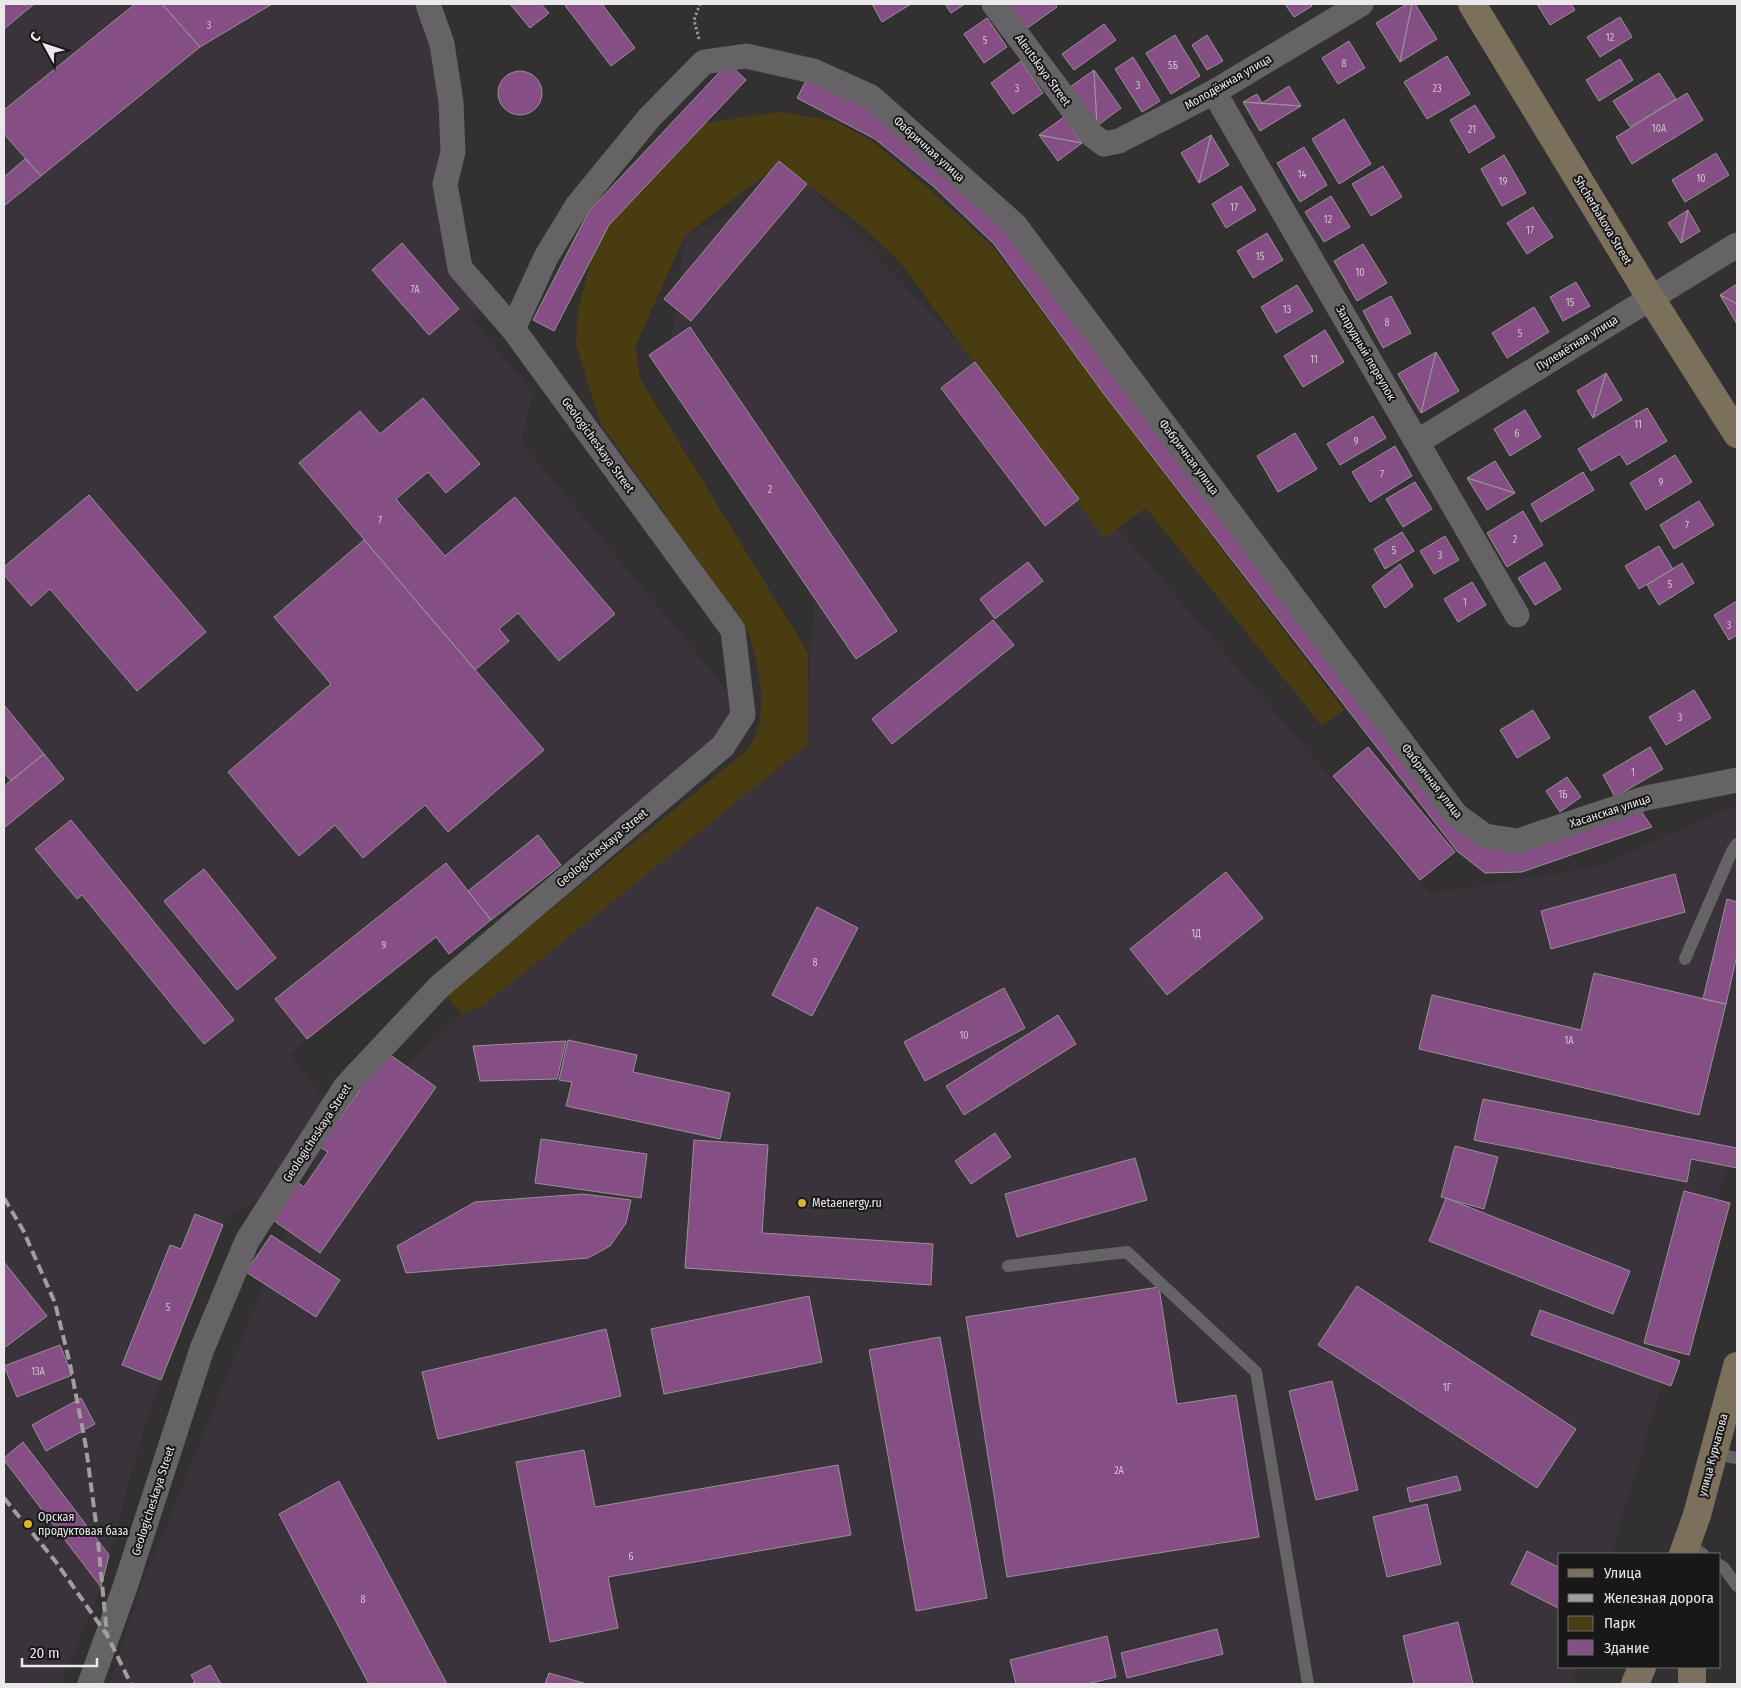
<svg xmlns="http://www.w3.org/2000/svg" width="1741" height="1688" font-family="'Fira Sans Condensed',sans-serif">
<style>
.built{fill:#3b333b}
.green{fill:#4a3c11}
.building{fill:#854e84;stroke:#969296}
.lines{fill:none;stroke-linecap:round;stroke-linejoin:round}
.path{stroke:#949294;stroke-width:3;stroke-dasharray:2.5 2.5;stroke-linecap:butt}
.lane{stroke:#666366;stroke-width:12}
.street{stroke:#666366;stroke-width:25}
.secondary{stroke:#7a705c;stroke-width:28}
.rail{stroke:#a09ea0;stroke-width:4;stroke-dasharray:10 5;stroke-linecap:butt}
.poi-dot{fill:#dcb233;stroke:#191819;stroke-width:2}
.labels{text-anchor:middle;stroke-width:4;stroke-linejoin:round;paint-order:stroke}
.number-label{font-size:10px;fill:#d1c2d0}
.street-label{font-size:12px;fill:#eae8ea;stroke:#191819}
.poi-label{font-size:12px;fill:#eae8ea;stroke:#191819;text-anchor:start}
</style>
<rect width="100%" height="100%" fill="#333032"/>
<path class="built" d="M4 4H421L441 33 455 188 481 309 470 317 533 393 521 442 729 693 733 711 725 731 449 954 435 937 307 1039 290 1055 324 1099 288 1167 254 1204 227 1215 153 1401 132 1469 101 1587 60 1684H4Z
M807 184 963 347 1430 894 1596 867 1737 805V1134L1611 1554H1560V1667H1577L1572 1684H110L142 1586 320 1147 462 1014 808 744V693L815 599 666 380 685 235Z"/>
<path class="green" d="M779 112 835 121 872 141 929 189 992 246 1344 710 1322 726 1146 508 1104 538 899 261 862 226 790 171H771L685 235 636 345 639 377 808 653V744L484 1005 462 1014 445 995 733 762C739 757 748 750 752 743 770 709 758 668 749 633L601 424 576 345 578 311 595 243 636 180 706 123Z"/>
<path class="building" d="M4 4H34L4 29Z
M135 4H162L200 47 41 176 4 134V110Z
M162 4H272L200 47Z
M510 4H541L549 13 530 28Z
M564 4H602L635 48 611 66Z
M872 4H911L882 22Z
M945 4H965L951 13Z
M1008 4H1055L1057 7 1026 29Z
M1285 4H1311L1312 6 1294 17Z
M1407 4H1412L1400 62 1376 23Z
M1412 4H1415L1437 39 1400 62Z
M1537 4H1571L1575 10 1550 25Z
M1620 17 1632 37 1600 57 1587 37Z
M987 18 1007 47 984 63 964 34Z
M1104 24 1116 40 1074 70 1062 54Z
M1175 35 1200 76 1171 94 1146 53Z
M1207 35 1223 61 1207 70 1192 45Z
M1349 41 1365 68 1338 84 1322 58Z
M1447 56 1470 94 1427 119 1404 82Z
M1133 57 1160 101 1142 112 1115 69Z
M1620 59 1633 80 1599 101 1586 80Z
M1021 61 1043 93 1013 114 991 83Z
M728 63 746 80 609 225 554 331 533 320 589 211Z
M1094 70 1121 108 1097 126Z
M1094 70 1097 126 1070 87Z
M498 93a22 22 0 1 1 44 0a22 22 0 1 1-44 0Z
M1659 73 1676 99 1630 127 1613 101Z
M808 77 888 118 1012 228 1493 849 1636 804 1652 827 1522 872 1485 873 1457 851 1104 394 994 244 933 186 875 139 797 98Z
M1289 86 1301 106 1243 102 1257 94 1262 103Z
M1687 93 1703 120 1632 164 1616 137Z
M1243 102 1301 106 1260 131Z
M1475 105 1495 137 1469 153 1450 120Z
M1064 117 1082 143 1039 135Z
M1344 119 1371 164 1339 184 1312 139Z
M1039 135 1082 143 1058 161Z
M1211 135 1229 165 1199 183Z
M1211 135 1199 183 1181 153Z
M1304 147 1327 185 1300 202 1277 163Z
M1716 153 1729 175 1685 202 1672 180Z
M1504 155 1526 193 1502 206 1481 169Z
M25 159 41 176 4 206V177Z
M779 161 807 184 691 321 664 299Z
M1383 166 1402 197 1371 216 1352 184Z
M1241 186 1256 210 1226 228 1212 204Z
M1331 196 1350 227 1324 242 1305 212Z
M1533 207 1553 237 1527 254 1507 223Z
M1688 210 1681 243 1668 223Z
M1688 210 1700 231 1681 243Z
M1267 233 1283 260 1253 278 1237 251Z
M402 243 459 309 429 335 372 270Z
M1363 244 1387 283 1357 301 1334 261Z
M1576 282 1590 306 1563 321 1550 297Z
M1737 284V304L1720 295Z
M1297 285 1313 311 1276 333 1261 307Z
M1720 295 1737 304V324Z
M1391 296 1411 333 1383 348 1363 311Z
M1534 307 1549 332 1507 358 1492 333Z
M690 327 897 631 856 659 649 355Z
M1325 330 1344 362 1303 387 1284 356Z
M1436 352 1459 391 1421 413Z
M1436 352 1421 413 1398 374Z
M975 362 1079 499 1045 526 941 388Z
M1606 373 1622 400 1593 418Z
M1606 373 1593 418 1577 391Z
M423 398 480 464 446 493 428 472 396 499 445 556 515 497 615 614 559 661 518 613 499 629 509 641 475 670 299 463 360 411 380 434Z
M1647 408 1667 441 1627 465 1620 454 1591 471 1578 449Z
M1525 410 1541 437 1510 456 1494 429Z
M1373 416 1386 438 1340 465 1327 444Z
M1295 433 1317 469 1278 492 1257 456Z
M1395 446 1412 476 1370 502 1352 472Z
M1675 455 1692 482 1646 510 1630 483Z
M1495 461 1515 493 1467 478Z
M1583 472 1594 490 1541 522 1531 504Z
M1467 478 1515 493 1487 510Z
M1415 482 1432 509 1403 527 1386 499Z
M89 495 206 632 137 691 50 589 31 606 4 575V567Z
M1699 501 1714 525 1674 549 1660 525Z
M1523 511 1543 545 1507 567 1487 533Z
M1402 532 1414 551 1385 569 1374 549Z
M1445 536 1459 560 1434 574 1420 551Z
M364 540 544 750 448 832 425 805 363 858 335 825 299 856 228 772 331 684 274 617Z
M1659 546 1673 569 1639 589 1625 566Z
M1028 562 1043 581 995 619 980 599Z
M1545 562 1561 589 1535 605 1518 578Z
M1682 563 1694 583 1659 605 1647 585Z
M1400 564 1413 586 1385 608 1372 586Z
M1472 582 1486 605 1458 622 1444 599Z
M1737 601V635L1729 640 1714 615Z
M993 620 1014 645 892 744 872 719Z
M1694 690 1711 718 1666 745 1649 717Z
M4 705 44 754 11 781 4 772Z
M1533 710 1550 738 1517 758 1500 730Z
M1368 747 1455 852 1420 880 1333 776Z
M1650 747 1663 769 1615 797 1603 775Z
M44 754 64 779 4 828V786Z
M1567 777 1581 797 1560 812 1546 791Z
M71 820 234 1020 204 1044 82 895 77 899 35 849Z
M538 835 561 865 491 920 468 891Z
M446 863 491 920 449 954 436 937 307 1039 275 999Z
M204 869 276 958 237 990 164 901Z
M1226 872 1263 918 1167 995 1130 949Z
M1675 874 1685 912 1551 949 1541 911Z
M1727 899 1737 902V955L1726 1004 1703 999Z
M817 907 858 928 812 1016 772 995Z
M1594 973 1726 1004 1699 1115 1419 1049 1432 995 1581 1030Z
M1004 988 1025 1028 925 1081 904 1042Z
M1058 1015 1076 1044 964 1115 946 1086Z
M568 1040 637 1055 633 1072 730 1093 720 1139 566 1106 572 1082 559 1080Z
M566 1041 557 1079 480 1081 473 1046Z
M386 1052 436 1087 320 1253 270 1218 296 1181 304 1187 328 1152 320 1147Z
M1483 1099 1737 1148V1168L1691 1159 1687 1182 1474 1140Z
M995 1133 1011 1157 971 1184 955 1161Z
M541 1139 647 1154 641 1198 535 1183Z
M694 1140 768 1145 762 1233 933 1244 931 1285 685 1268Z
M1455 1146 1498 1157 1484 1209 1441 1197Z
M1135 1158 1147 1200 1017 1237 1005 1194Z
M1684 1191 1730 1203 1689 1355 1644 1343Z
M583 1194 631 1200 626 1223 610 1246 588 1258 406 1273 397 1246 475 1202Z
M1446 1198 1630 1271 1613 1314 1429 1241Z
M195 1214 223 1225 161 1380 122 1365 170 1245 181 1249Z
M271 1235 340 1280 316 1317 246 1272Z
M4 1262 47 1316 4 1348Z
M1357 1286 1576 1429 1537 1488 1318 1345Z
M1159 1287 1177 1404 1236 1395 1259 1537 1007 1577 966 1317Z
M809 1296 822 1362 664 1394 651 1329Z
M1540 1310 1680 1361 1671 1386 1531 1335Z
M606 1329 621 1396 438 1439 422 1372Z
M940 1337 987 1598 916 1611 869 1350Z
M60 1345 72 1375 17 1397 4 1366Z
M1332 1381 1358 1490 1316 1500 1289 1391Z
M81 1398 95 1424 46 1451 32 1425Z
M23 1442 109 1555 101 1587 4 1460V1458Z
M584 1450 595 1507 838 1465 851 1535 608 1577 618 1628 550 1642 516 1462Z
M1457 1476 1461 1490 1410 1502 1407 1488Z
M339 1481 447 1684H369L279 1514Z
M1427 1504 1441 1564 1387 1577 1373 1517Z
M1527 1551 1560 1568V1609L1511 1584Z
M1458 1622 1473 1684H1414L1403 1636Z
M1217 1629 1223 1654 1127 1678 1121 1653Z
M1107 1636 1116 1677 1087 1684H1016L1010 1660Z
M210 1665 221 1684H191L195 1682 191 1675Z
M549 1673 587 1684H545Z"/>
<g class="lines">
<path class="path" d="M699 39 694 20 700 4"/>
<path class="lane" d="M1685 959 1732 851 1737 844
M1008 1266 1127 1252 1256 1372 1308 1684
M1714 1454 1737 1458
M1696 1550 1703 1554
M1720 1565 1724 1568 1737 1586"/>
<path class="street" d="M994 4 1092 135 1104 144 1119 141 1214 92 1361 4
M1214 92 1517 615
M513 329 546 257 577 206 649 118 704 62 746 56 813 71 871 97 1015 225 1456 815 1485 836 1518 841 1646 798 1737 780
M1417 442 1737 245
M90 1684 124 1590 202 1349 247 1241 346 1086 439 987 723 746 743 715 733 630 513 329 460 268 445 184 453 152 451 102 442 44 428 4"/>
<path class="secondary" d="M1472 4 1650 297 1737 434
M1683 1554 1697 1515 1737 1366
M1635 1684 1642 1667
M1692 1684V1667"/>
<path class="rail" d="M4 1198 23 1230 55 1303 70 1364 86 1447 97 1531 107 1635
M4 1498 56 1562 107 1635 131 1684"/>
</g>
<g class="poi-dot">
<circle cx="802" cy="1203" r="5"/>
<circle cx="28" cy="1524" r="5"/>
</g>
<g class="labels">
<g class="number-label">
<text x="209" y="29">3</text>
<text x="1610" y="41">12</text>
<text x="985" y="44">5</text>
<text x="1344" y="67">8</text>
<text x="1173" y="69">5Б</text>
<text x="1138" y="89">3</text>
<text x="1017" y="92">3</text>
<text x="1437" y="92">23</text>
<text x="1659" y="132">10А</text>
<text x="1472" y="133">21</text>
<text x="1302" y="178">14</text>
<text x="1701" y="182">10</text>
<text x="1503" y="185">19</text>
<text x="1234" y="211">17</text>
<text x="1328" y="223">12</text>
<text x="1530" y="234">17</text>
<text x="1260" y="260">15</text>
<text x="1360" y="276">10</text>
<text x="415" y="293">7А</text>
<text x="1570" y="306">15</text>
<text x="1287" y="313">13</text>
<text x="1387" y="326">8</text>
<text x="1520" y="337">5</text>
<text x="1314" y="363">11</text>
<text x="1638" y="428">11</text>
<text x="1517" y="437">6</text>
<text x="1356" y="445">9</text>
<text x="1382" y="478">7</text>
<text x="1661" y="486">9</text>
<text x="770" y="493">2</text>
<text x="380" y="524">7</text>
<text x="1687" y="529">7</text>
<text x="1515" y="543">2</text>
<text x="1394" y="554">5</text>
<text x="1440" y="559">3</text>
<text x="1670" y="588">5</text>
<text x="1465" y="606">1</text>
<text x="1729" y="629">3</text>
<text x="1680" y="721">3</text>
<text x="1633" y="776">1</text>
<text x="1563" y="798">1Б</text>
<text x="1196" y="937">1Д</text>
<text x="384" y="949">9</text>
<text x="815" y="966">8</text>
<text x="964" y="1039">10</text>
<text x="1569" y="1044">1А</text>
<text x="168" y="1311">5</text>
<text x="38" y="1375">13А</text>
<text x="1447" y="1391">1Г</text>
<text x="1119" y="1474">2А</text>
<text x="631" y="1560">6</text>
<text x="363" y="1603">8</text>
</g>
<g class="street-label">
<text transform="translate(1043 70) rotate(54)" y="4">Aleutskaya Street</text>
<text transform="translate(1228 82) rotate(-30)" y="4">Молодёжная улица</text>
<text transform="translate(929 149) rotate(42)" y="4">Фабричная улица</text>
<text transform="translate(1603 220) rotate(59)" y="4">Shcherbakova Street</text>
<text transform="translate(1577 343) rotate(-32)" y="4">Пулемётная улица</text>
<text transform="translate(1366 353) rotate(60)" y="4">Запрудный переулок</text>
<text transform="translate(598 445) rotate(54)" y="4">Geologicheskaya Street</text>
<text transform="translate(1189 457) rotate(53)" y="4">Фабричная улица</text>
<text transform="translate(1432 781) rotate(52)" y="4">Фабричная улица</text>
<text transform="translate(1610 811) rotate(-18)" y="4">Хасанская улица</text>
<text transform="translate(602 848) rotate(-40)" y="4">Geologicheskaya Street</text>
<text transform="translate(317 1133) rotate(-57)" y="4">Geologicheskaya Street</text>
<text transform="translate(1713 1455) rotate(-75)" y="4">улица Курчатова</text>
<text transform="translate(153 1501) rotate(-72)" y="4">Geologicheskaya Street</text>
</g>
<g class="poi-label">
<text x="812" y="1207">Metaenergy.ru</text>
<text x="38" y="1521">Орская<tspan x="38" dy="14">продуктовая база</tspan></text>
</g>
</g>
<rect width="1741" height="1688" fill="none" stroke="#eae8ea" stroke-width="10"/>
<rect x="1558" y="1553" width="162" height="115" fill="#191819" stroke="#6d6b6d"/>
<rect x="1568" y="1569" width="25" height="8" fill="#7a705c" stroke="#6d6b6d"/>
<text x="1604" y="1578" font-size="15" fill="#eae8ea">Улица</text>
<rect x="1568" y="1594" width="25" height="8" fill="#a09ea0" stroke="#6d6b6d"/>
<text x="1604" y="1603" font-size="15" fill="#eae8ea">Железная дорога</text>
<rect x="1568" y="1616" width="25" height="15" fill="#4a3c11" stroke="#6d6b6d"/>
<text x="1604" y="1628" font-size="15" fill="#eae8ea">Парк</text>
<rect x="1568" y="1640" width="25" height="15" fill="#854e84" stroke="#6d6b6d"/>
<text x="1604" y="1653" font-size="15" fill="#eae8ea">Здание</text>
<g transform="translate(45 45) rotate(310)" stroke="#191819" stroke-width="4" paint-order="stroke">
<path d="M0-4L9 19L0 12L-9 19Z" fill="#eae8ea"/>
<text y="-8" font-size="14" font-weight="bold" text-anchor="middle" fill="#eae8ea">С</text>
</g>
<path d="M22 1658v8h75v-8" fill="none" stroke="#eae8ea" stroke-width="2.5"/>
<text x="30" y="1658" font-size="15" fill="#eae8ea" stroke="#191819" stroke-width="4" paint-order="stroke">20 m</text>
</svg>
